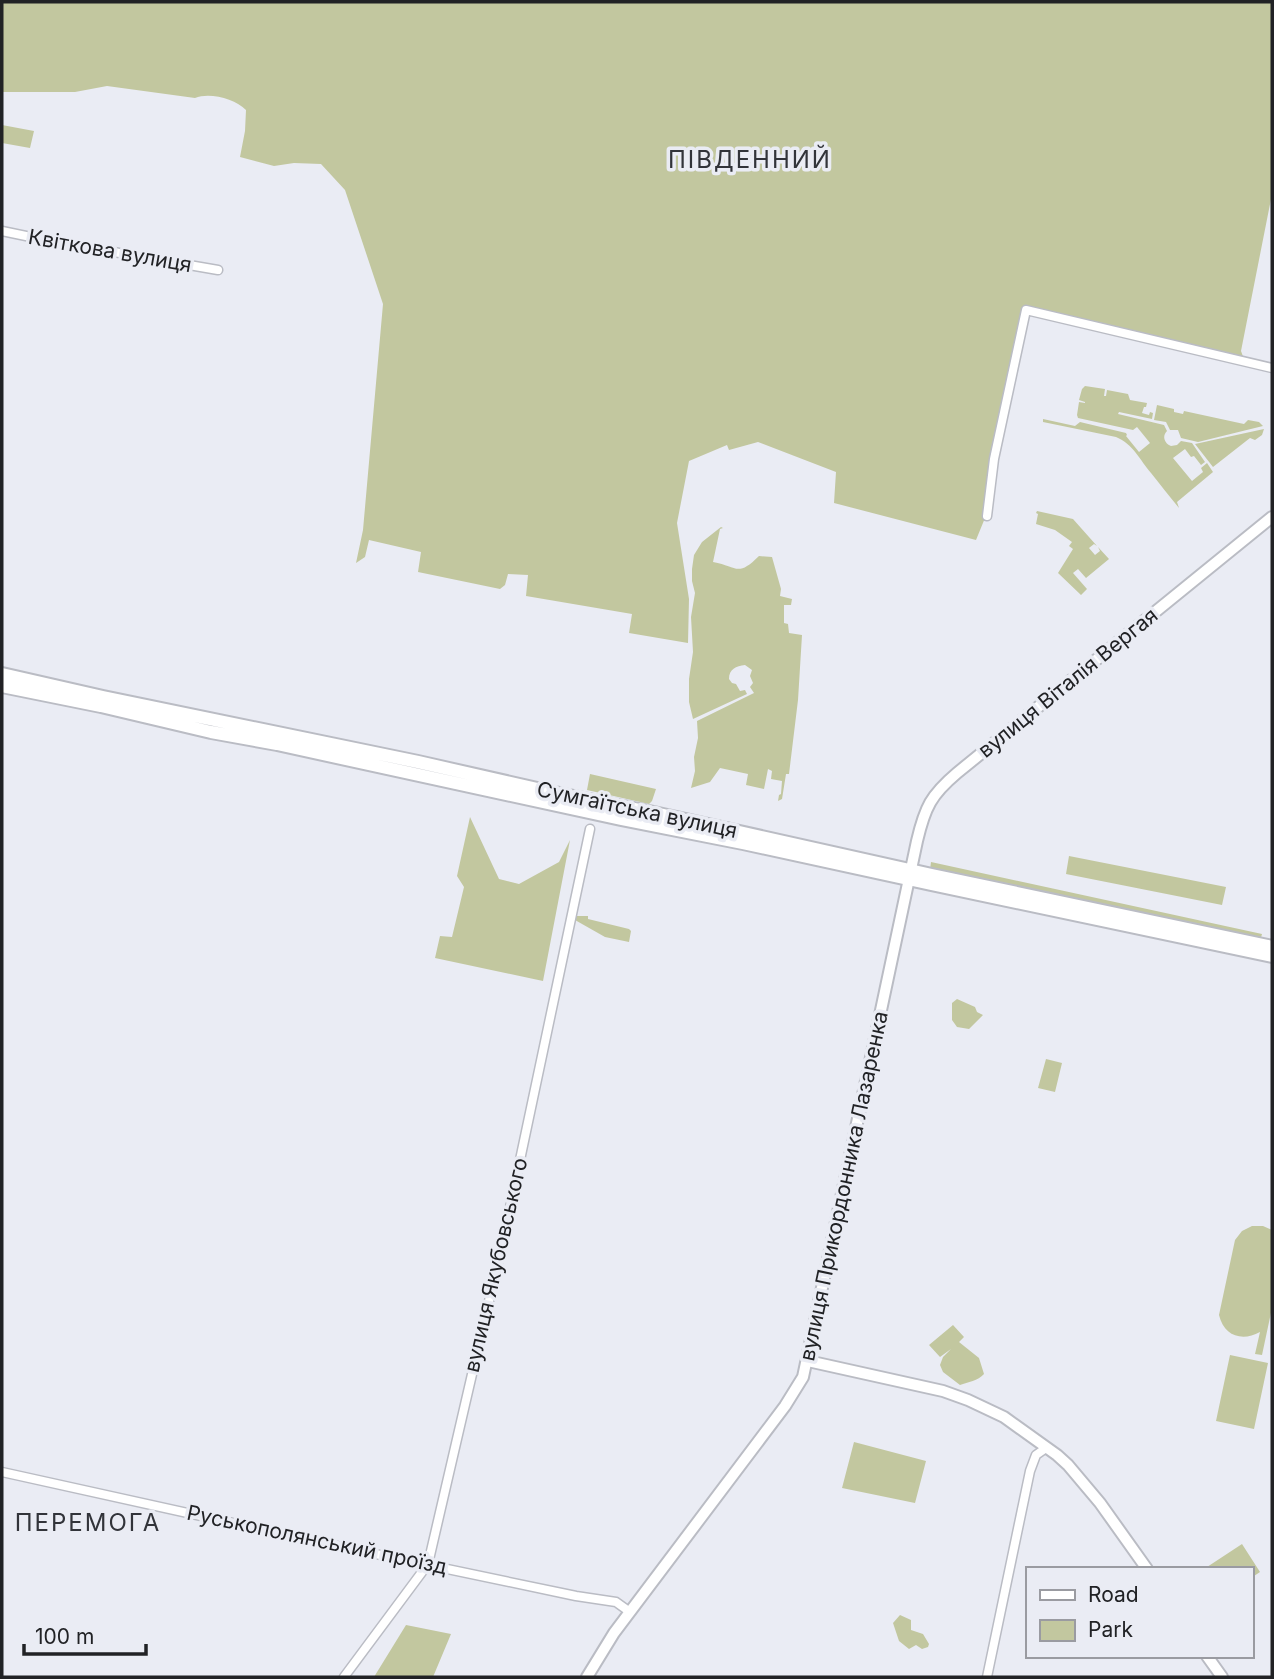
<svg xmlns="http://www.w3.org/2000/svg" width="1274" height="1679" font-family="Inter,sans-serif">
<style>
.green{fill:#c2c79f}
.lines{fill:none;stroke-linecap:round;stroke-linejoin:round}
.minor-casing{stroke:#babcc4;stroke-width:11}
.tertiary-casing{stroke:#babcc4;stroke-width:14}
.primary-casing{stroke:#babcc4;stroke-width:16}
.minor{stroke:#fff;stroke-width:8}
.tertiary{stroke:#fff;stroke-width:10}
.primary{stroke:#fff;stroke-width:12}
.labels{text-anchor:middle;stroke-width:7;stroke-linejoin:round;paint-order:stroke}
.street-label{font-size:21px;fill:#212225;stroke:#eaecf4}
.quarter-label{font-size:24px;letter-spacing:2px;fill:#32343a;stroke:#eaecf4}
</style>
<rect width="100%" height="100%" fill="#eaecf4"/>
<path class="green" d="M2 2H1272V194L1241 351 1245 362 1026 311 985 518 976 540 834 503 836 472 758 442 729 450 727 445 689 461 677 523 689 599 688 643 629 633 632 614 526 596 528 575 508 574 505 585 500 589 418 572 421 552 369 540 365 557 356 563 363 530 383 304 345 190 321 164 294 163 274 166 240 157 245 131 246 110C235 99 210 92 195 98L107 86 75 92H2Z
M2 125 34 131 30 148 2 143Z
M1085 386 1105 389 1104 396H1106L1107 390 1128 394 1130 400 1147 403 1146 407H1144L1142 413 1149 415 1150 412 1153 413 1152 419 1119 412 1118 414 1164 425 1167 431C1162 436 1164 443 1171 446L1177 445 1181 441 1192 443 1205 462 1201 465 1194 456 1191 457 1185 449 1173 458 1192 481 1203 472 1201 468 1207 463 1213 472 1177 502 1179 508C1169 496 1160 484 1151 473 1140 460 1133 444 1116 437L1043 422V419L1075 426 1080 422 1126 433 1127 435 1126 436 1139 452 1150 443 1137 427 1133 430 1078 418 1077 415 1079 402 1085 403V402L1079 400 1082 389Z
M1157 405 1174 409V412L1183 414 1184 411 1244 424 1248 420 1259 422 1263 426 1198 442 1181 438 1178 430H1170L1166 422 1154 420Z
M1264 429 1262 435 1255 440 1250 438 1213 467 1195 444Z
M1037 511 1073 519 1097 546 1094 544 1089 548 1095 555 1100 551 1098 547 1109 559 1086 578 1078 569 1073 573 1087 589 1081 595 1058 573 1073 549 1069 546 1072 542 1055 530 1036 524 1038 514 1036 513Z
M721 527 723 528 720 529 713 562C737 566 737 578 759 556L772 557 781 589 780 596 792 599 791 605H784V623L788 624 789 633 802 635 798 700 789 774H786L782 799 778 801 779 795 781 794 782 781 771 779 772 771 768 769 764 789 746 785 748 774 720 768 710 782 691 788 695 771 694 757 698 738 697 721 754 693 750 687 753 683 750 676 752 670 745 665C736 666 729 669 729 679L732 683 736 684 740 691 745 690 747 694 693 719 689 702V679L693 652 691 617 695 593 692 581V569L694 555 702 542Z
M590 774 656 789 652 801 649 804 587 790Z
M470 817 499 879 519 884 559 862 570 840 543 981 435 958 440 936 452 937 464 887 457 876Z
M1069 856 1226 887 1222 905 1066 874Z
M931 862 1262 934 1260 941 930 870Z
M575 916H588V919L629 929 631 931 629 942 605 937 575 920Z
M957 999 975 1007 977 1012 983 1015 969 1029 957 1027 952 1020V1003Z
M1046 1059 1062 1063 1055 1092 1038 1088Z
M1252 1226H1263L1272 1230V1308L1262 1355 1255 1354 1260 1332C1242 1342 1224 1336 1219 1315L1235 1240 1242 1231Z
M953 1325 964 1337 959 1342 979 1358 984 1374C978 1381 968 1382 960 1385L943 1372 940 1365 943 1357 951 1349 940 1357 929 1345Z
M1230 1355 1268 1363 1254 1429 1216 1421Z
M854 1442 926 1461 915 1503 842 1488Z
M1242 1544 1260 1572 1251 1578V1569H1204Z
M900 1615 911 1620V1630L923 1634 929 1644 928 1647 922 1649 916 1645 909 1649 899 1641 893 1623Z
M406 1625 451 1634 433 1677H374Z"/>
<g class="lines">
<defs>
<path id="minor" d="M2 231 50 241 218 270
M987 516 994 459 1026 310 1272 368
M2 1472 323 1543 576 1596 616 1602 630 1612
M344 1677 428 1564 502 1245 590 829
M987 1677 1030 1471 1036 1455 1046 1448"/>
<path id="tertiary" d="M808 1361 943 1391 968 1400 1004 1417 1057 1455 1068 1465 1100 1503 1147 1569
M1207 1656 1222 1677
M587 1677 614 1633 785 1406 803 1377 917 841C925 807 931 795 957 773L1272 517"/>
<path id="primary" d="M2 674 103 697 418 762 564 795 654 813 932 875 1272 947
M2 686 101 706 211 732 277 744 621 819 743 843 931 884 1272 956"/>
</defs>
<use href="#minor" class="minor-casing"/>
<use href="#tertiary" class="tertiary-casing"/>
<use href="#primary" class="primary-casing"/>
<use href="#minor" class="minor"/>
<use href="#tertiary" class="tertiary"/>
<use href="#primary" class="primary"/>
</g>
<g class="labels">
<g class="street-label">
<text transform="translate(110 251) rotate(10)" y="7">Квіткова вулиця</text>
<text transform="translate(1068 683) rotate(-39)" y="7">вулиця Віталія Вергая</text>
<text transform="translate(637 810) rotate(12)" y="7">Сумгаїтська вулиця</text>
<text transform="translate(844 1186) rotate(-78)" y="7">вулиця Прикордонника Лазаренка</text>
<text transform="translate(496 1265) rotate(-77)" y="7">вулиця Якубовського</text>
<text transform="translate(317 1540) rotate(12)" y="7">Руськополянський проїзд</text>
</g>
<g class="quarter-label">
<text x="750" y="168">ПІВДЕННИЙ</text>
<text x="88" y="1531">ПЕРЕМОГА</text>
</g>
</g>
<rect width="1274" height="1679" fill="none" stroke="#212225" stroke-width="7"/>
<rect x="1026" y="1567" width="228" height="91" fill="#eaecf4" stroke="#9a9ba1" stroke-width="2"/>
<rect x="1040" y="1590" width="35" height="10" fill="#ffffff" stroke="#9a9ba1" stroke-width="2"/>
<text x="1088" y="1602" font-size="21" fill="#212225">Road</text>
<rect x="1040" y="1620" width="35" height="21" fill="#c2c79f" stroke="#9a9ba1" stroke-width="2"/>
<text x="1088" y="1637" font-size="21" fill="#212225">Park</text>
<path d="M24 1644v10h122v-10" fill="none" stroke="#212225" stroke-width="3.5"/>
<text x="35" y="1644" font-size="21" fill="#212225" stroke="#eaecf4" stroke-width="5" paint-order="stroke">100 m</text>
</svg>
